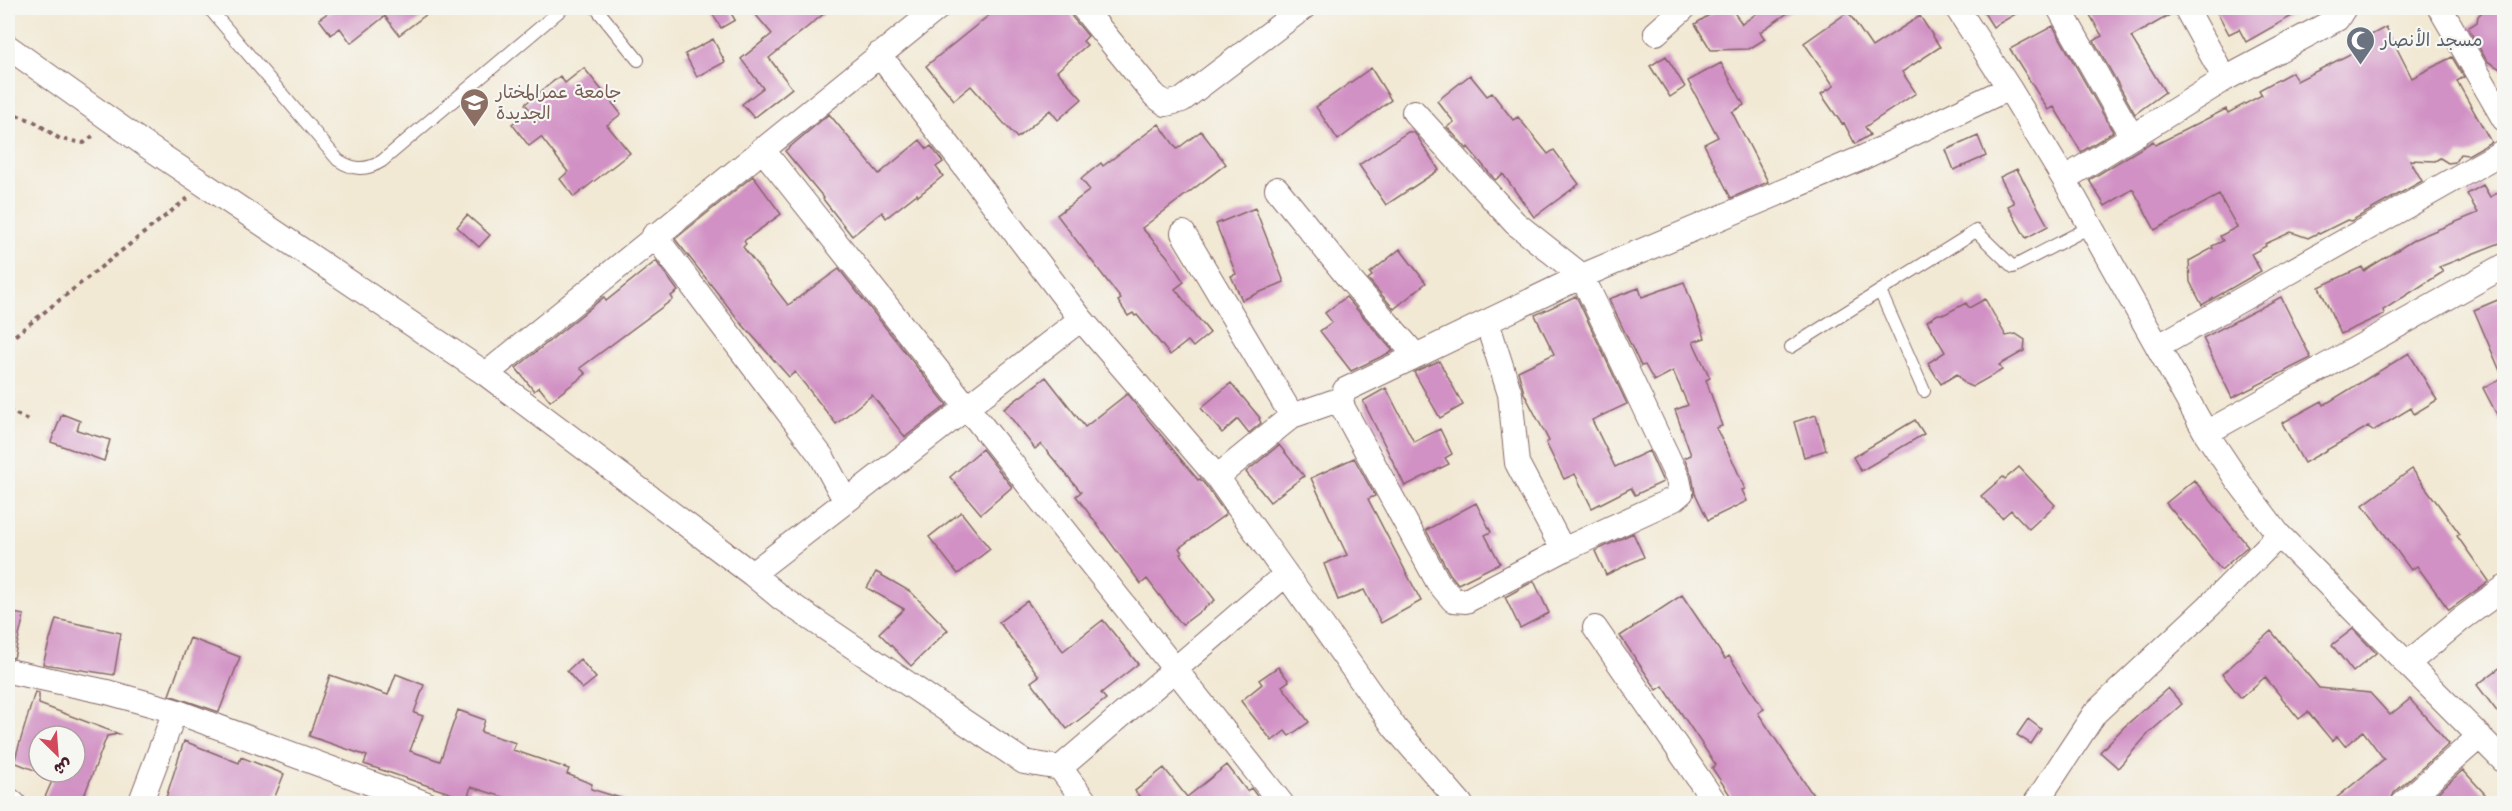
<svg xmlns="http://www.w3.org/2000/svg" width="2512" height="811" font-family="'Comic Neue','Playpen Sans Arabic',sans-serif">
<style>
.building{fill:#d191c4}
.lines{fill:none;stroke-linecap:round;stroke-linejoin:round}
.service-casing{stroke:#856666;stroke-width:14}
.minor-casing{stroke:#856666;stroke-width:26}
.path{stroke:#856666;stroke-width:4;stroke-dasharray:4.5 4.5;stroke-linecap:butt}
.service{stroke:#fff;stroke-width:12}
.minor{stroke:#fff;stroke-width:24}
.labels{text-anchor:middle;stroke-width:4.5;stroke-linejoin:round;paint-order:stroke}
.worship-label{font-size:18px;fill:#5b616d;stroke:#f6f6f2;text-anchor:start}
.education-label{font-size:18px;fill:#785e54;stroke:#f6f6f2;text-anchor:start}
</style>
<rect width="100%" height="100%" fill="#f6f6f2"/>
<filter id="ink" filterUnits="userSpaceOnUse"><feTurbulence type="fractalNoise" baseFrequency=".0167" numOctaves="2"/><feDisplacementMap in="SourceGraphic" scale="12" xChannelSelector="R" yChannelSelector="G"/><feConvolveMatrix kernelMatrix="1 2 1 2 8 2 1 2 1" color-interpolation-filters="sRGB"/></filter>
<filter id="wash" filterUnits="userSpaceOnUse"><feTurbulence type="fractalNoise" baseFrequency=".008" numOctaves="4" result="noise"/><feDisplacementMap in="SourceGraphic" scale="24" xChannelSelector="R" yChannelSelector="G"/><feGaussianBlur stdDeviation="1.35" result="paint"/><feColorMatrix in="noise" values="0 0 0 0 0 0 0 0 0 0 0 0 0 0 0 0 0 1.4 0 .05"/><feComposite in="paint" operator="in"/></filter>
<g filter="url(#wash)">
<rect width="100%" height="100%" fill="#f2e9d4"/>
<g id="blocks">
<path class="building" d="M335 8H435L399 35 385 16 351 43 340 28 331 35 319 19Z
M709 8H728L735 20 721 28Z
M750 8H831L769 58 792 88 754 118 742 104 763 88 741 59 772 34Z
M998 8H1069L1072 17 1088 36 1083 41 1087 45 1057 71 1082 99 1058 120 1050 110 1017 138 971 86 954 100 926 66Z
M1720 8H1731L1742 24 1764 8H1795L1760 32 1765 39 1749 49 1711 50 1695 24Z
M1981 8H2026L1993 27Z
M2086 8H2172L2173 13 2131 37 2165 92 2135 114 2094 41 2102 36Z
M2215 8H2306L2246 42 2239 29 2229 34Z
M2486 8H2505V72L2487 61 2468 28 2477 22 2478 16Z
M1848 12 1872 47 1920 16 1940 47 1902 72 1916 93 1865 127 1870 135 1855 144 1844 123 1842 124 1821 94 1834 86 1804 43Z
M2053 26 2113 132 2081 152 2054 107 2048 110 2010 49Z
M2386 27 2412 78 2452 57 2464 77 2457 81 2491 142 2468 155 2460 154 2455 162 2448 163 2440 158 2435 161 2410 160 2422 181 2351 221 2347 220 2319 234 2318 233 2308 238 2291 232 2265 244 2266 246 2251 254 2261 271 2202 305 2190 282 2189 261 2213 248 2212 246 2223 241 2220 236 2237 227 2219 195 2155 230 2133 189 2105 206 2089 180 2153 141 2155 145 2226 109 2228 113 2262 95 2259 90 2292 72 2297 81 2360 49 2369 36Z
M713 39 725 62 697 77 685 54Z
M1666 56 1685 87 1670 97 1650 66Z
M1721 63 1744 105 1732 112 1768 182 1731 198 1704 144 1718 137 1688 81Z
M584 68 621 114 607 125 630 153 574 197 560 179 568 172 541 137 529 146 512 124 530 110 525 104 560 76 565 83Z
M1371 68 1391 100 1338 140 1316 107Z
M1470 75 1487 96 1492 93 1513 120 1518 117 1548 154 1554 150 1579 184 1534 217 1503 174 1495 180 1468 147 1467 149 1447 127 1454 122 1437 101Z
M829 114 879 174 920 140 927 149 931 146 943 162 936 167 943 176 918 196 917 194 886 218 882 212 852 236 823 199 824 198 785 151Z
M1159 124 1177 149 1201 131 1226 164 1142 228 1167 256 1184 282 1175 289 1210 333 1193 347 1188 341 1170 355 1137 315 1135 316 1133 313 1128 316 1118 301 1121 299 1057 215 1090 190 1081 179 1101 163 1103 166Z
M1408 132H1413L1417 136 1439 170 1386 205 1359 165Z
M1978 136 1986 156 1954 170 1946 150Z
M2017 169 2048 226 2026 238 2008 206 2014 203 2000 177Z
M753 176 781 214 744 241 746 244 743 247 788 305 839 269 947 405 905 437 872 395 836 424 795 372 789 377 741 323 675 239Z
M2483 185 2490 197 2505 189V241L2439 267 2443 272 2383 310 2384 314 2341 334 2319 287 2362 267 2364 271 2415 239 2478 213 2467 194Z
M1255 208 1284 282 1242 300 1231 276 1236 274 1216 224Z
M467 215 490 235 479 247 457 227Z
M1400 249 1426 283 1394 309 1368 279 1372 276 1370 273Z
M656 261 678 291 671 296 673 299 580 368 586 374 550 401 539 387 534 391 516 368 604 297 606 301Z
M1684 282 1705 338 1693 342 1710 378 1706 380 1722 426 1716 428 1736 468 1745 489 1742 490 1747 501 1708 520 1695 493 1692 476 1684 458 1691 455 1675 410 1688 405 1673 371 1654 381 1645 365 1641 366 1609 299 1639 288 1642 297Z
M1576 296 1627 404 1592 420 1615 467 1649 451 1663 482 1635 495 1631 488 1592 508 1575 474 1564 479 1546 443 1549 441 1524 393 1518 371 1554 354 1535 315Z
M1346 297 1393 351 1351 371 1320 331 1332 322 1325 313Z
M2281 297 2311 358 2232 398 2203 338Z
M2505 297V430L2483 388 2503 378 2474 310Z
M1985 299 2006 336 2016 334 2025 340 2024 351 1999 365 2002 370 1972 387 1965 384 1957 374 1941 384 1928 363 1945 352 1927 321 1938 314H1945L1966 303 1969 308Z
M2409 353 2437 400 2414 414 2411 408 2373 431 2369 426 2304 463 2282 423 2322 401 2324 405Z
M1439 361 1463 405 1440 418 1414 372Z
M1046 377 1085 427 1127 394 1198 480 1200 479 1206 486 1226 514 1179 548 1182 553 1180 554 1215 600 1182 625 1147 579 1141 584 1076 496 1081 492 1041 444 1035 449 1004 409Z
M1231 383 1260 418 1259 419 1261 423 1249 433 1238 419 1222 433 1201 408Z
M1386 388 1414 442 1440 429 1452 454 1445 458 1449 464 1405 486 1363 401Z
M62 414 80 421 77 430 110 440 104 461 51 442Z
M1816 415 1826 450 1804 457 1794 422Z
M1915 420 1924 434 1861 471 1853 457Z
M1279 445 1304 476 1270 502 1246 472Z
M982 449 1012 487 981 514 950 477Z
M1354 458 1375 496 1368 499 1421 601 1381 623 1364 590 1338 600 1324 564 1347 555 1311 478Z
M2019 467 2055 505 2029 529 2011 510 2002 518 1981 496 2003 477 2005 479Z
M2412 469 2460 534 2457 536 2489 581 2449 610 2417 566 2411 570 2363 505Z
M2194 480 2248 546 2221 570 2166 503Z
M1476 503 1491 532 1485 535 1500 563 1458 584 1450 574 1426 530Z
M961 512 990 549 958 574 929 537Z
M1633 533 1644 557 1606 575 1595 551Z
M876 572 911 592 948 630 911 666 879 633 904 609 867 588Z
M1534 581 1549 613 1520 628 1505 597Z
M1682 595 1725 659 1729 656 1764 709 1758 713 1819 804H1736L1712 768 1716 765 1663 686 1657 690 1620 636Z
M1027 601 1063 651 1103 620 1138 664 1101 693 1106 699 1067 729 1031 682 1039 676 999 622Z
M8 612 24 615 14 658 8 657Z
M56 619 121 633 114 675 43 664Z
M2353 629 2376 653 2353 672 2332 645Z
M2271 631 2319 688 2370 693 2390 715 2410 699 2449 744 2394 793 2389 804H2329L2384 759 2363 731 2345 746 2337 736 2332 741 2308 712 2299 719 2265 677 2241 698 2222 674Z
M190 638 240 657 219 712 169 695Z
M580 659 596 678 582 689 567 671Z
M2505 664V722L2477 685Z
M1278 667 1289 681 1282 686 1309 722 1289 736 1285 731 1272 741 1241 701 1262 684 1259 680Z
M396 674 424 685 414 713 423 716 410 751 440 761 458 710 485 720 481 732 516 743 513 750 569 769 567 774 592 784 591 789 624 799 623 804H505L507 798 471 787 467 799 364 764 367 756 309 736 330 675 388 695Z
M2168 688 2182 704 2149 733 2118 768 2100 752 2124 727Z
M35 692 39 693V704L119 734 107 736 81 804H42L56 772H75V736H39V772L14 762Z
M2028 719 2041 729 2031 744 2017 735Z
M184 741 239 763 241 757 284 774 272 804H164Z
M1227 765 1247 791 1251 788 1263 804H1145L1135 791 1164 768 1187 797Z
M2463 770 2494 804H2442L2435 795Z"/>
</g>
</g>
<g filter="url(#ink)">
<use href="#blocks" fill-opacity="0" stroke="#856666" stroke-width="1.5"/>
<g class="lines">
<defs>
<path id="service" d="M209 8 338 160C353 170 366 171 382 161L563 8
M596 8 638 60
M1791 347 1880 291
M1924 391 1880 291 1976 231 2013 267 2092 226"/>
<path id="minor" d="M1083 8 1155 96 1166 104 1182 100 1303 8
M1957 8 2009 88 2064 179 2206 433 2238 481 2279 535 2504 761
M2059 8 2132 137
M2186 8 2225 79
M2440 8 2504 119
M1656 33 1684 8
M8 47 147 146 486 374 752 574 1081 319 879 54
M1414 112 1515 223 1582 276 1678 479 1681 493 1674 499 1563 550 1466 601 1453 600 1438 582 1343 408 1341 399 1345 390 1582 276 1862 158 2009 88
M762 149 1282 804
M2064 179 2225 79 2337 19 2344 8
M1277 189 1351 281 1416 356
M1183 233 1292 416
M654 235 822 457 845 500
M1081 319 1217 477 1292 416 1341 399
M1487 322 1510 394 1517 463 1563 550
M2159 346 2504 151
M486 374 938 8
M2206 433 2504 266
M1217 477 1395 728 1461 804
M752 574 781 598 1024 762 1060 768
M1595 628 1716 804
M2407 664 2460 620 2504 588
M8 671 107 692 175 711 427 804
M8 799 14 804
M140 804 175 711
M1087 804 1060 768 1286 574
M2035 804 2095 713 2209 606 2279 535
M2403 804 2480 736"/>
</defs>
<use href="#service" class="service-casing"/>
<use href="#minor" class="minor-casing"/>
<path class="path" d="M8 112 33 121 60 139 84 143 95 134
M8 341 188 198
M8 410 30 421"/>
<use href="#service" class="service"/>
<use href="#minor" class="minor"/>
</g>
</g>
<defs>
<symbol id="mosque-pin" viewBox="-11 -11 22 30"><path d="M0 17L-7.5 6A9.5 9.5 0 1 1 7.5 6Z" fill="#6b7280" stroke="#f6f6f2"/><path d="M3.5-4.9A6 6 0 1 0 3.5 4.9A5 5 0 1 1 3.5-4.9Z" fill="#fff"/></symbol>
<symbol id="university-pin" viewBox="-11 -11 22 30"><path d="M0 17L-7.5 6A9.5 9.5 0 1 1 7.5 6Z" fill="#8d6e63" stroke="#f6f6f2"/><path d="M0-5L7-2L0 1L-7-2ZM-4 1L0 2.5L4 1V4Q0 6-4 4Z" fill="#fff"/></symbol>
</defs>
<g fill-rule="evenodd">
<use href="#mosque-pin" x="2344" y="24" width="33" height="45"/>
<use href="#university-pin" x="458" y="86" width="33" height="45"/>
</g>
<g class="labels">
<g class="worship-label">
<text x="2381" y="46">مسجد الأنصار</text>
</g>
<g class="education-label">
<text x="496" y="98">جامعة عمرالمختار<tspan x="496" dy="21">الجديدة</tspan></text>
</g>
</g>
<rect width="2512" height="811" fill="none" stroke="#f6f6f2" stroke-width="30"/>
<g transform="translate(57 754) rotate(155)"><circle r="28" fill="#f6f6f2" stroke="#b1a0a2" stroke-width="1.5"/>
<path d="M0-4.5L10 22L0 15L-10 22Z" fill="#d1495b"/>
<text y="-9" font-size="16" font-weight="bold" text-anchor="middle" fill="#4a1f2b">ش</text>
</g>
</svg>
